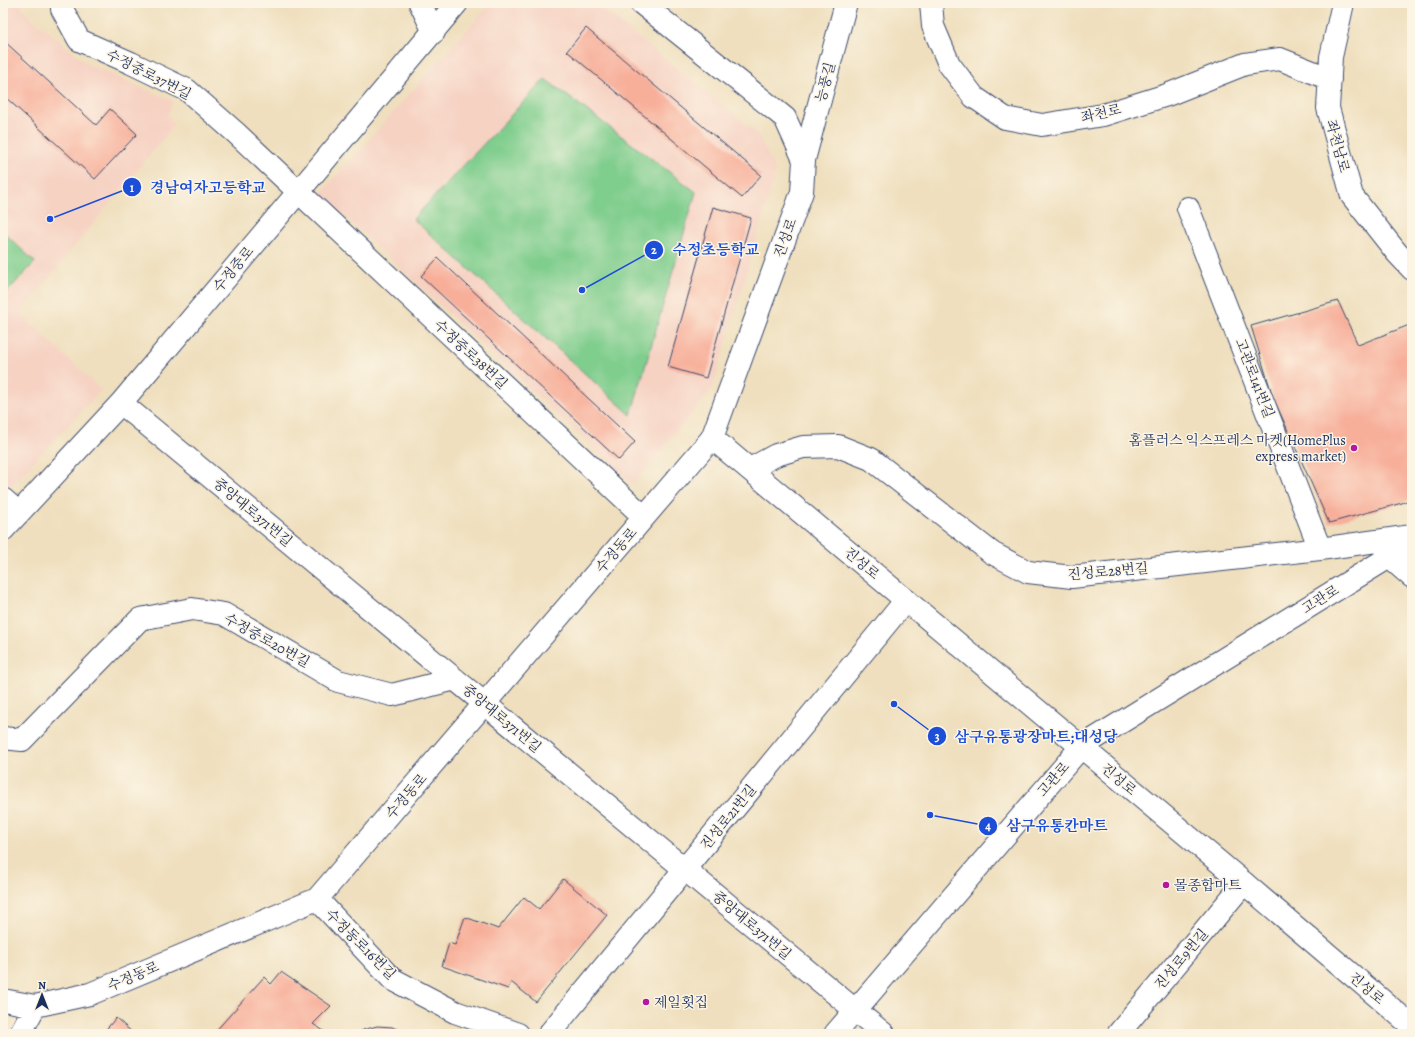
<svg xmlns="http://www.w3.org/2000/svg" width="1415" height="1037" font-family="Alegreya,'Noto Serif KR',serif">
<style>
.built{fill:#f6d2c3}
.green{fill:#80ce8e;stroke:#4e7e76}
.building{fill:#f7af9a}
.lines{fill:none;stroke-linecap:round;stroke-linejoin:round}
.minor-casing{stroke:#3b496c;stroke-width:24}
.major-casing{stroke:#3b496c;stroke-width:24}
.minor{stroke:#fff;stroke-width:22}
.major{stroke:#fff;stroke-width:22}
.poi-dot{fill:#b5179e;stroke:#fcf5e5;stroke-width:1.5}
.labels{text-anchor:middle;stroke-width:3;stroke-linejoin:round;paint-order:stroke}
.street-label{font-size:14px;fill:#1b2f5e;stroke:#fcf5e5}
.poi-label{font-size:14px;fill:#1b2f5e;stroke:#fcf5e5;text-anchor:start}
.leader{fill:none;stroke:#1d4ed8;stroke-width:1.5}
.callout-dot{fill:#1d4ed8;stroke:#fcf5e5;stroke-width:1.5}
.mark-label{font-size:12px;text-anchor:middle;font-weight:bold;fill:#fff}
.callout-label{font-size:15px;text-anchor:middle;font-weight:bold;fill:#1d4ed8;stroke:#fcf5e5;stroke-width:3;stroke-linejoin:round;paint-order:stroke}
</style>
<rect width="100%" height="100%" fill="#fcf5e5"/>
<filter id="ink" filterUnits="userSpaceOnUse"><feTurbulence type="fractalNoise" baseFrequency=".025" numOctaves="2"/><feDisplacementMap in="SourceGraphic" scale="8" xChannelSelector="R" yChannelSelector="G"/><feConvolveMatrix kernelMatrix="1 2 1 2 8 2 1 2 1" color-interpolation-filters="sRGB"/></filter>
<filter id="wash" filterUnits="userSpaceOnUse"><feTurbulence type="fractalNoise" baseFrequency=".012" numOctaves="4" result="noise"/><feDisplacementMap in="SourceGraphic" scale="16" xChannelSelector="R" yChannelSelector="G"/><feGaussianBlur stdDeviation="0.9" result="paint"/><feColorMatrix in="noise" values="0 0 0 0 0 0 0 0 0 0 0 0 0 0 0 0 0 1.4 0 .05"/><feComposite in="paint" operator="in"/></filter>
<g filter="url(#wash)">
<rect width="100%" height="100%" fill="#efdfbe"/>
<path class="built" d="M3 3H19L28 15 89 65 173 101 168 113 174 125 20 313 101 390 11 486 3 479Z
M491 3H595L757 133 776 171 713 387 633 485 320 194Z"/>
<path class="green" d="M545 79 696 192 631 415 413 219Z
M3 232 35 262 3 296Z"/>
<g id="blocks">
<path class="building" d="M586 28 761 175 742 198 567 51Z
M3 40 96 125 110 109 137 134 95 179 3 95Z
M713 207 751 218 706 378 668 367Z
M438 258 635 442 619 460 421 276Z
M1338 301 1358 345 1412 324V499L1402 503 1329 523 1273 397 1251 326Z
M563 879 607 915 536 1002 511 982 508 989 442 966 449 943 455 945 465 917 498 929 524 897 539 909Z
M281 972 331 1006 313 1024 327 1033 326 1034H213L264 977 271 984Z
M116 1018 134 1034H102Z
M377 1026 392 1027 407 1034H357L363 1030Z"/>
</g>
</g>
<g filter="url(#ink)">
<use href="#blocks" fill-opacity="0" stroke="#3b496c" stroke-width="1"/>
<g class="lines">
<defs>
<path id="minor" d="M62 3V9L79 40 131 63 187 90 236 133 644 517
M420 3 434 32
M931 3 933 26 949 64 974 97 1005 118 1042 125 1103 115 1167 95 1245 64 1280 59 1330 79
M1343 3 1331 57 1328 108 1352 196 1397 253 1412 269
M804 160 846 3
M1188 208 1320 549
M121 403 884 1034
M750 469 776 455 803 447 838 446 871 459 992 553 1028 572 1072 577 1320 549 1412 536
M3 499 19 513
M3 530 121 403 457 3
M1389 557 1412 577
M3 738 22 740 140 619 192 609 224 614 338 681 392 695 455 679
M1081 747 1412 543
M317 899 392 979 455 1012 518 1034
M3 1000 35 1006 90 994 317 899 712 438
M20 1034 35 1006
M549 1034 906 600
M1118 1034 1244 883"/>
<path id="major" d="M641 3 785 118 804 160 802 192 712 438 1244 883 1412 1026
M835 1034 1081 747"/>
</defs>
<use href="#minor" class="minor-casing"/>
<use href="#major" class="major-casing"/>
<use href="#minor" class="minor"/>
<use href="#major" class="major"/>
</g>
</g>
<g class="poi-dot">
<circle cx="1354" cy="448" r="4"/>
<circle cx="1166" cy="885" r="4"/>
<circle cx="646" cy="1002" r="4"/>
</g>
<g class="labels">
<g class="street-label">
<text transform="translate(149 74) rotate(27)" y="5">수정중로37번길</text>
<text transform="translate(825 82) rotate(-75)" y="5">능풍길</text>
<text transform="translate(1101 113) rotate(-13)" y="5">좌천로</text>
<text transform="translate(1338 146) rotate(75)" y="5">좌천남로</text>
<text transform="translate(785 238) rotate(-70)" y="5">진성로</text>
<text transform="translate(233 269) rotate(-50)" y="5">수정중로</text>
<text transform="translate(471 354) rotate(43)" y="5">수정중로38번길</text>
<text transform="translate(1255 378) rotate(69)" y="5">고관로141번길</text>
<text transform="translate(253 512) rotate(40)" y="5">중앙대로371번길</text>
<text transform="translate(616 550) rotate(-49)" y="5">수정동로</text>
<text transform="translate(862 563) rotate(40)" y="5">진성로</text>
<text transform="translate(1108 571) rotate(-5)" y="5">진성로28번길</text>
<text transform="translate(1320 599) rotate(-32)" y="5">고관로</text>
<text transform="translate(267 640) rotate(29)" y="5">수정중로20번길</text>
<text transform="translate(502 718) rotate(40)" y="5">중앙대로371번길</text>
<text transform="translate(1053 779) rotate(-49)" y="5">고관로</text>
<text transform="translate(1119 779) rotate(40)" y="5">진성로</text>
<text transform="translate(406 796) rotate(-49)" y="5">수정동로</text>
<text transform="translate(728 817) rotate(-51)" y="5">진성로21번길</text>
<text transform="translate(752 925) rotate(40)" y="5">중앙대로371번길</text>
<text transform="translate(361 944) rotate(45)" y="5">수정동로16번길</text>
<text transform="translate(1181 959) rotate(-50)" y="5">진성로9번길</text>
<text transform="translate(133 976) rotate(-23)" y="5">수정동로</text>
<text transform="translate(1367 988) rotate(40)" y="5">진성로</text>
</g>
<g class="poi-label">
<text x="1346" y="445" text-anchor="end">홈플러스 익스프레스 마켓(HomePlus<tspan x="1346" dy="16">express market)</tspan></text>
<text x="1174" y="890">몰종합마트</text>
<text x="654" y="1007">제일횟집</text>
</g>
</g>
<path class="leader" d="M50 219L132 187M582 290L654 250M894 704L937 736M930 815L988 826"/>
<g class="callout-dot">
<circle cx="50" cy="219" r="4"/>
<circle cx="582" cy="290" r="4"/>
<circle cx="894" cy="704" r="4"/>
<circle cx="930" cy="815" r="4"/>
<circle cx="132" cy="187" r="10"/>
<circle cx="654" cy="250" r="10"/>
<circle cx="937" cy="736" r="10"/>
<circle cx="988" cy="826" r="10"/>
</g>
<g class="mark-label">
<text x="132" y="192">1</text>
<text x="654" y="254">2</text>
<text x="937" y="741">3</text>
<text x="988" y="830">4</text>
</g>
<g class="callout-label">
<text x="208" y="193">경남여자고등학교</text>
<text x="716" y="255">수정초등학교</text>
<text x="1036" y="742">삼구유통광장마트;대성당</text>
<text x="1057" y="831">삼구유통칸마트</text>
</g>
<rect width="1415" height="1037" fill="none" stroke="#fcf5e5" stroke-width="16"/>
<g transform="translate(42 995)" stroke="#fcf5e5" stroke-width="3" paint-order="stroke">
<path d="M0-3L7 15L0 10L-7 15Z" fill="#1b2f5e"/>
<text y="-6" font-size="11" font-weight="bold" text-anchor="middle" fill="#1b2f5e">N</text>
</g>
</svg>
